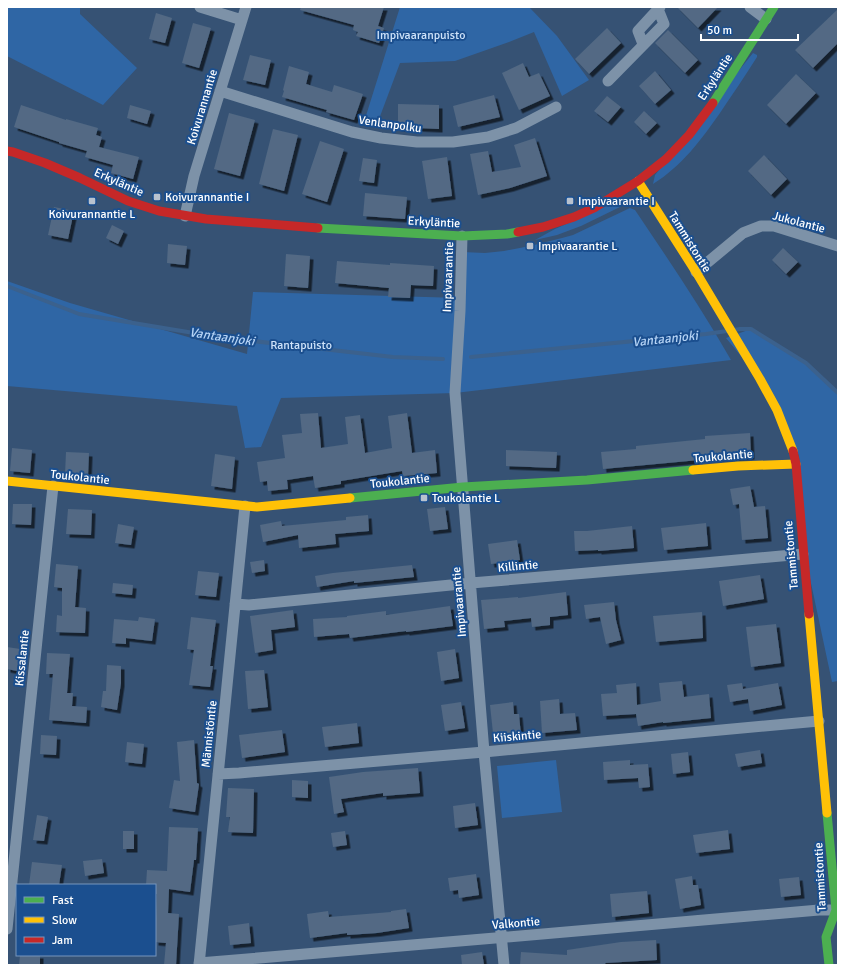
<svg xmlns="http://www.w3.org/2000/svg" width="845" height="972" font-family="Signika,sans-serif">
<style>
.green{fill:#2f66a5}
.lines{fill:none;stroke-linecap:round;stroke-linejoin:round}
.stream{stroke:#3b618d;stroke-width:4}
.building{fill:#526984;filter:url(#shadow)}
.street{stroke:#7d92a8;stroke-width:11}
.fast{stroke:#4caf50;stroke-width:9}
.slow{stroke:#ffc107;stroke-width:9}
.jam{stroke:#c62828;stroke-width:9}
.poi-dot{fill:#b9c2ce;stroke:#1b4f8f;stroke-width:1.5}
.labels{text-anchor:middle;stroke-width:4;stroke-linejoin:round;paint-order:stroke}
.park-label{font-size:12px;fill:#cfe3fa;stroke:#1b4f8f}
.street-label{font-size:12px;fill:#fff;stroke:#1b4f8f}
.poi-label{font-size:12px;fill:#fff;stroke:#1b4f8f;text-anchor:start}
.water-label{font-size:13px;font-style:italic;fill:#b5d3f5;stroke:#1b4f8f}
</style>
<defs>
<filter id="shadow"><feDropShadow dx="3.5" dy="3.5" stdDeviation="0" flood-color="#0009"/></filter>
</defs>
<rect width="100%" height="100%" fill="#365274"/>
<path class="green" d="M7 7H80V14L137 68 103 105 7 56Z
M400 7H529L557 36 589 80 562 96 534 32 509 42 455 61 400 63 376 127 364 122Z
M753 53 757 55V57C745 76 732 95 720 113 701 140 682 166 653 184L655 175Z
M618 201 620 204V207L581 226 557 235 535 240 555 229Z
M630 208 635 210C668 259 702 309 731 360L455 393 281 398 261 447 245 448 237 406 7 386V281L70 303 247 354 253 292 460 298 462 252 485 253 504 251 530 246 562 238 573 235Z
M751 329 806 363 838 393V681L832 682 808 569 799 456 760 379 726 338Z
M556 760 562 812 502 818 497 766Z"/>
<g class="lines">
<path class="stream" d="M7 286 79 314 218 337 393 357 443 359
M734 330 740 329H751L806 363 838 393
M471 357 706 334 727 331"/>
</g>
<path class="building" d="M301 7H384L378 26 384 28 379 43 356 36 358 32 353 30 354 25 300 10Z
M677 7H718L698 28Z
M838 9V43L813 68 795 50Z
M156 13 172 18 165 43 149 39Z
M193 23 211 28 199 68 182 63Z
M607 28 621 43 589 74 575 59Z
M668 30 698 60 685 73 655 43Z
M250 55 271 60 265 85 243 80Z
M523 63 529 77 539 73 550 96 519 110 502 73Z
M289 66 309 72 306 84 332 92 334 85 363 94 354 120 326 112 327 110 282 97 284 91 283 90Z
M655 71 671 90 655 104 639 86Z
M796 74 816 93 786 124 767 105Z
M494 95 500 117 458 127 453 106Z
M607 96 621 107 608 122 594 111Z
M398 104 439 105V129L418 128 417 124H412V128H398Z
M21 105 66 120V119L98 128 96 135 102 137 99 147 139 157 133 179 111 173 113 165 85 157 87 151 59 143V142L14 127Z
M130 105 151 111 147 124 127 118Z
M644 111 657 123 646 134 634 122Z
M229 113 255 120 240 176 214 169Z
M273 129 298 135 284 191 259 184Z
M535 138 547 176 510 188 478 195 470 154 488 151 492 172 521 167 514 145Z
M320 141 344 149 327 202 302 194Z
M764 155 787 179 771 195 748 171Z
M447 157 452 196 428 199 422 161Z
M363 158 377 160 374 183 359 181Z
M365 193 407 197 405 219 363 216Z
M54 207 74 211 68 239 48 235Z
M112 225 124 231 118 244 106 238Z
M168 244 187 246 185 265 167 263Z
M783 248 798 262 786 274 772 260Z
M286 254 310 256 308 288 284 286Z
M337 261 390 265V263L434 266 433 286 411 285 410 298 388 297 389 288 335 283Z
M318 413 321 448 348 444 345 417 360 415 365 453 392 448 388 416 407 413 412 453 435 450 437 473 403 476 402 471 341 481V484L315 488 313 476 287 480 288 489 268 491 267 481 260 482 257 462 285 458 282 435 302 433 300 414Z
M750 433 751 456 699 459V460L603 469 601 452 636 449V446L705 439V436Z
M12 448 32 450 30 473 10 471Z
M506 450 557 452 556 468 506 466Z
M66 452 89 453 88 476 65 475Z
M215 454 235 457 232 489 211 486Z
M750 486 754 507 765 506 768 538 742 540 739 504 733 505 730 489Z
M13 504H32L31 525 12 524Z
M445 507 448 529 430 531 427 509Z
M68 509 92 510 91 535 66 534Z
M368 515 369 531 335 534 336 544 299 548 298 535 263 542 260 525 281 521 282 526 346 520V517Z
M706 523 708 546 664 550 661 528Z
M118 524 134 527 131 545 115 543Z
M632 526 634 548 598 551V550L575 551 574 531H587Z
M517 540 520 560 491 564 488 544Z
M264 560 265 571 252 573 250 562Z
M56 564 78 566 75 607 86 608 85 633 56 632 57 615 62 616V588L54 587Z
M412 565 414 577 354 583V581L317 587 315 576 333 573Z
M198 571 219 573 216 597 195 595Z
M760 575 764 599 723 606 719 581Z
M113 583 133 585 132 595 112 593Z
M566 592 568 615 550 617V625L532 627 531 618 504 621 505 627 484 629 481 600 518 597V598Z
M614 602 616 620 621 640 606 644 600 617 586 619 584 605Z
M450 606 453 626 406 632V631L350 638 349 634 314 637 313 619 347 617V616L386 611V615Z
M293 610 295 627 271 630 273 650 255 653 250 616Z
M702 612 703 638 656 642 653 616Z
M139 617 155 619 152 641 126 638V644L112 643 114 619 138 621Z
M191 617 216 620 210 666H213L210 687 189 685 194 650 187 649Z
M776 624 781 663 751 667 746 627Z
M7 647 20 649 17 671 7 669Z
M455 649 459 678 441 681 437 652Z
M47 653 70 654 67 693H73L72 706 87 707 86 723 49 720 53 674H46Z
M107 665 121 666V683L117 710 101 707 103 691H106Z
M264 670 268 707 248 709 245 671Z
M682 681 684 697 709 694 711 718 663 723V722L638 726 636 714 603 716 601 694 617 693 616 685 636 683 637 705 661 701 659 683Z
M742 683 743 689 778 683 782 705 750 711 748 699 730 702 727 685Z
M559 699 560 714 575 713 577 730 542 733 540 701Z
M461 702 465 728 445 731 441 705Z
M513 702 514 714H519L521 736 501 738 500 732 493 733 490 705Z
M357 723 359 743 325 747 322 727Z
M282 730 285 752 242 758 239 735Z
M41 735 57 736 56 755 40 754Z
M194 740 197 783 199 784 195 812 169 808 174 780 180 781 177 742Z
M127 742 144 744 142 764 125 762Z
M760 750 762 763 738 767 735 754Z
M688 752 690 772 673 774 671 754Z
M630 760V765L648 764 650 787 639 788 638 778 604 780 603 762Z
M418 768 420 793 383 796V793L341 799 344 812 334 814 329 777 363 772Z
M292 780 308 781V798L292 797Z
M228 788 254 789 253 833 228 832 230 817H226Z
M475 803 478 825 455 828 453 806Z
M37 815 48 817 44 841 33 840Z
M169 827 198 828 196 860H194L190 892 169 889 168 913 179 914 176 965H164L166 943 155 942 157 894H155V885H146L147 870 167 871Z
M728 830 730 849 696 853 693 835Z
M123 831H134V849H123Z
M345 831 347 845 333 847 331 833Z
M102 859 104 873 85 876 83 861Z
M32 862 62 865 59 885H29Z
M476 874 479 895 459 898 458 890 450 891 448 878Z
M692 876 693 885H698L701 905 680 909 675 879Z
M799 877 801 895 781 897 779 879Z
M647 891 649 913 612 917 610 894Z
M406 909 409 928 377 933 347 935V933L310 938 307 914 328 911 329 917 391 912V911Z
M249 923 251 943 230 945 228 926Z
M656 940 657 960 605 963 606 965H520L521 952 567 955V950L621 942Z
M482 952 484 965H462L461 955Z
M20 955H40V965H19Z"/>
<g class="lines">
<path class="street" d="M200 7 242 20
M750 7 766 19
M643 44 638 31 660 7
M608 81 664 24 658 9
M220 91 352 132 381 138 417 142H453L488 137 516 128 556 107
M185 216 194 176 246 7
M462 236 460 311 455 393 484 752 504 965
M696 272 743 233 761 226H774L838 246
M235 604 249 605 471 583 704 563 803 554
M218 774 239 773 484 752 819 721
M7 929 53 486
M199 963C406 946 612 928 819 910H836
M199 965 245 506"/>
<path class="fast" d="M713 103 774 7
M318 228 462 236 507 234 518 232
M350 498 463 487 587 480 693 470
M827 813 836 910 826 937 829 965"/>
<path class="slow" d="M638 181 696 272 760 379 777 410 793 451
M693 470 738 466 796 464
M7 481 257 507 350 498
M809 614 827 813"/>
<path class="jam" d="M7 151 13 152 45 163 80 178 128 201 159 211 206 219 318 228
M518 232 543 227 574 217 594 208 638 181 666 159 689 135 713 103
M793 451 796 464 809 614"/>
</g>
<g class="poi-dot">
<rect x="153" y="193" width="8" height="8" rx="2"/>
<rect x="88" y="197" width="8" height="8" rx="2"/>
<rect x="566" y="197" width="8" height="8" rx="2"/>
<rect x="526" y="242" width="8" height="8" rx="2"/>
<rect x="420" y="494" width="8" height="8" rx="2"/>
</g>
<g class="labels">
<g class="park-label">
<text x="421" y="39">Impivaaranpuisto</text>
<text x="301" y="349">Rantapuisto</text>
</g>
<g class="street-label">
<text transform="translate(715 77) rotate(-57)" y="4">Erkyläntie</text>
<text transform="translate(202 107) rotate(-73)" y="4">Koivurannantie</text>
<text transform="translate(390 124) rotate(8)" y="4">Venlanpolku</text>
<text transform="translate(119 182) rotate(24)" y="4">Erkyläntie</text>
<text transform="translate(434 222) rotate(3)" y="4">Erkyläntie</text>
<text transform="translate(799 222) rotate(15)" y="4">Jukolantie</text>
<text transform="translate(690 242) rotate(58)" y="4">Tammistontie</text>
<text transform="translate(448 277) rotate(-88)" y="4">Impivaarantie</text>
<text transform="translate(723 456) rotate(-5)" y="4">Toukolantie</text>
<text transform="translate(80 477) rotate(6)" y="4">Toukolantie</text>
<text transform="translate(400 481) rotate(-6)" y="4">Toukolantie</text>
<text transform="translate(791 555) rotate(-95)" y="4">Tammistontie</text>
<text transform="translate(518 566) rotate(-5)" y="4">Killintie</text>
<text transform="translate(459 602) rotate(-95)" y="4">Impivaarantie</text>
<text transform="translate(22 658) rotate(-84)" y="4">Kissalantie</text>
<text transform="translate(209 734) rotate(-84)" y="4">Männistöntie</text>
<text transform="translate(517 736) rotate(-5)" y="4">Kiiskintie</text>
<text transform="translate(820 877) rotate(-93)" y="4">Tammistontie</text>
<text transform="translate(516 923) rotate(-5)" y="4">Valkontie</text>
</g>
<g class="poi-label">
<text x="165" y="201">Koivurannantie I</text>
<text x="578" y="205">Impivaarantie I</text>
<text x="92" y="218" text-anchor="middle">Koivurannantie L</text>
<text x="538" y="250">Impivaarantie L</text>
<text x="432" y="502">Toukolantie L</text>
</g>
<g class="water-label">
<text transform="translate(222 336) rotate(8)" y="5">Vantaanjoki</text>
<text transform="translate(665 338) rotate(-6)" y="5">Vantaanjoki</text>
</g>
</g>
<rect width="845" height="972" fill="none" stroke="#ffffff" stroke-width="16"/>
<rect x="16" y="884" width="140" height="72" fill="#1b4f8f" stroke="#7695bc"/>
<rect x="24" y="897" width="20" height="6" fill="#4caf50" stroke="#7695bc"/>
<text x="52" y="904" font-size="12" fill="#ffffff">Fast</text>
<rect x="24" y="917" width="20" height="6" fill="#ffc107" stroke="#7695bc"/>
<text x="52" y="924" font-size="12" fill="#ffffff">Slow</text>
<rect x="24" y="937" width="20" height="6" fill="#c62828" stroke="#7695bc"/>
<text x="52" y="944" font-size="12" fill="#ffffff">Jam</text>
<path d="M701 34v6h97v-6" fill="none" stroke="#ffffff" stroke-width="2"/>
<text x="707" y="34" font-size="12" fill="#ffffff" stroke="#1b4f8f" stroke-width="3" paint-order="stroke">50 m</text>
</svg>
